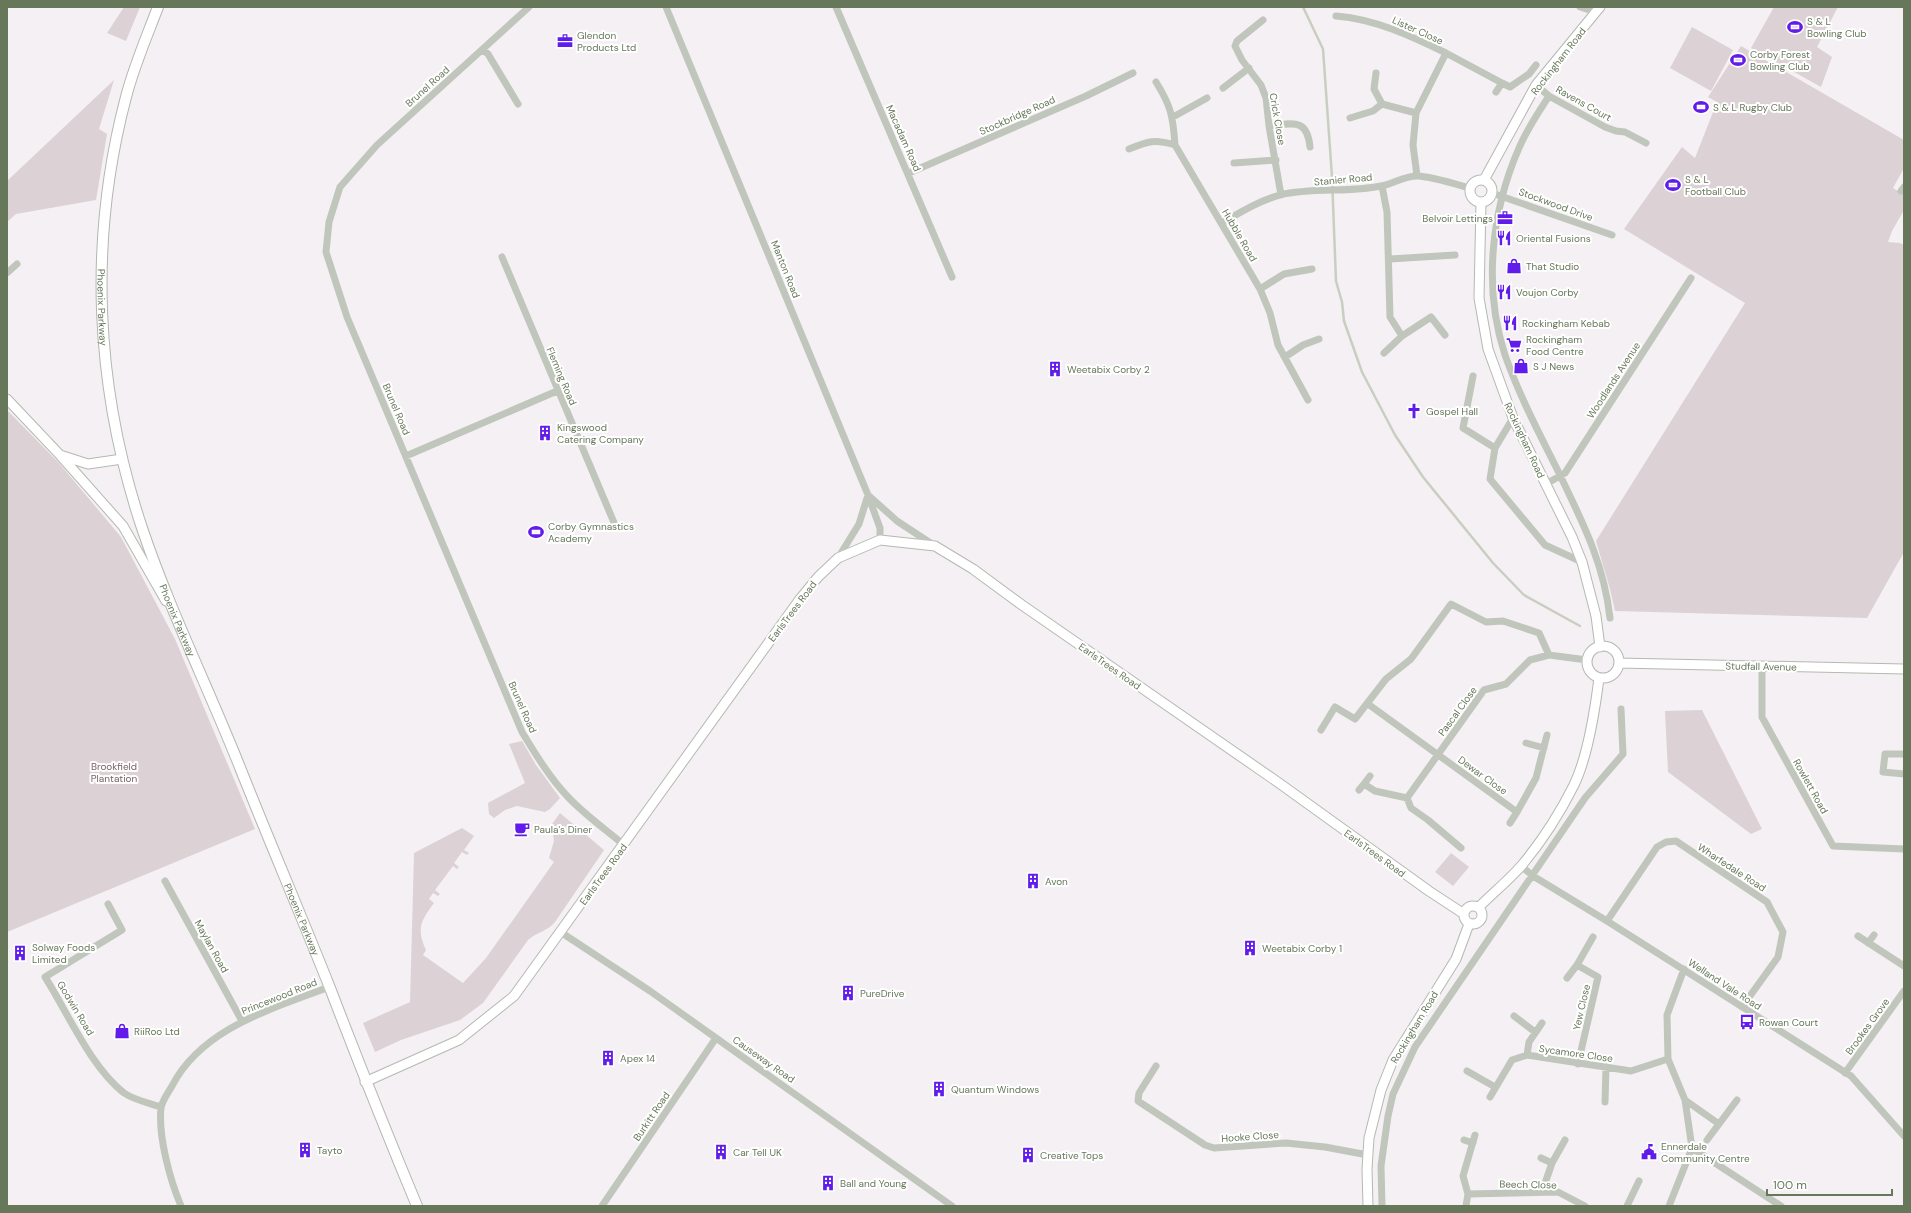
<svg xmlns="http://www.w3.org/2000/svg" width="1911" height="1213" font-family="'DM Sans',sans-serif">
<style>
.green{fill:#dcd1d4}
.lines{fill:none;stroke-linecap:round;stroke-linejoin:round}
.stream{stroke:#c9cfc0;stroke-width:2.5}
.secondary-casing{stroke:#b4baaf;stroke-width:11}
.primary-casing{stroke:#b3b8ae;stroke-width:12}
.street{stroke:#c1c6bd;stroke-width:7}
.secondary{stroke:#fff;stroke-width:9}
.primary{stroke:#fff;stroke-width:10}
.labels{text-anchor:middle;stroke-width:4;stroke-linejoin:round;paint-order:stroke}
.poi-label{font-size:10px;fill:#67785a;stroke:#fff;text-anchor:start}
.street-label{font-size:10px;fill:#67785a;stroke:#fff}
.park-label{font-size:10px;fill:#7a6164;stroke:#fff}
</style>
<rect width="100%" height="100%" fill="#f5f0f4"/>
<path class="green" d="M124 7H140L126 41 107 33Z
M1774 7H1838L1817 47 1832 57 1821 87 1751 48Z
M1692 27 1733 50 1711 91 1670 68Z
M1741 46 1904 140V168L1893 188 1904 195V210L1892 231 1888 242 1900 243 1904 245V552L1867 618 1615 611 1610 589 1596 541 1745 303 1624 229 1682 147 1695 158 1717 102 1708 97Z
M114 80 99 129 107 134 96 200 16 214 7 222V181Z
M7 410 59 463 121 537 175 639 255 829 7 932Z
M1702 710 1762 829 1751 834 1668 772 1665 711Z
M522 741 536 765 560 798 550 809 545 812 517 806 505 810 494 818 489 814 488 803 525 783 509 744Z
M560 813 604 850 555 922C548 931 537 932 528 940L483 1003 460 1020 401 1040 375 1052 363 1023 410 1002 414 853 462 828 474 836 464 850 469 853 467 855 462 852 454 863 459 867 457 869 453 866 435 890 440 894 438 896 433 893 429 899 434 903C421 921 416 928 426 950L423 955 463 983 486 958 554 862 549 858 554 841 552 824Z
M1451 853 1469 867 1453 886 1435 872Z"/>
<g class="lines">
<path class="stream" d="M1303 7 1323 49 1332 177 1336 281 1342 302 1344 321 1362 372 1395 435 1423 477 1493 563 1524 595 1580 626"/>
<defs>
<path id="secondary" d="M1470 191a11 11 0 1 1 22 0a11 11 0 1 1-22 0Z
M1484 180 1536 85 1600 7
M1481 202 1479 298 1488 349 1513 418 1572 537 1582 562 1596 616 1600 647
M7 399 60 455 88 464 122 459
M60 455 123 526 166 601
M1587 662a16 16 0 1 1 32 0a16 16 0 1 1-32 0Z
M1619 663 1904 669
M1464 915a9 9 0 1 1 18 0a9 9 0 1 1-18 0Z
M1479 907C1493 893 1509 880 1522 865 1542 841 1560 813 1574 785 1588 756 1595 710 1599 678
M365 1082 459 1040 514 996 800 599 818 577 838 558 880 540 935 546 973 569 1022 605 1279 783 1429 891 1464 914
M1368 1206 1367 1169 1369 1138 1381 1090 1393 1060 1456 959 1469 924"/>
<g id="primary">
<path id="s1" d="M158 7C147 36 134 66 126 97 88 241 95 387 142 528 170 611 209 689 241 770 270 843 301 915 330 988 358 1061 387 1134 417 1206"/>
</g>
</defs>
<use href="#secondary" class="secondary-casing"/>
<use href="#primary" class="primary-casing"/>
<path class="street" d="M529 7 377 145 340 187 329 222 326 252 347 317 522 732C536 755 550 778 568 797 585 815 605 829 624 845
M666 7 868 495 880 528V540
M836 7 952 277
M1580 7 1596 12
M1336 16C1375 19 1411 36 1446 53
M1263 20 1237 41 1235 46 1242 60 1261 85 1266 98 1269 126 1281 195
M483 50 488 54 518 104
M1376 73 1374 89 1382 104
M1156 82C1171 106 1173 116 1175 145L1260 289 1270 313 1278 345 1308 400
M1536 85 1549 96 1605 127 1616 131 1625 132 1646 143
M1223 88 1249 68
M1496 92 1502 83 1510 87 1529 74 1536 65
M1549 96C1538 113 1527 129 1519 148 1491 212 1483 288 1505 355 1519 395 1539 433 1558 471 1582 521 1604 563 1610 618
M1382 104 1416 113
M1173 117 1207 98
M1350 118 1373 111 1382 104
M1269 126C1292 124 1307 117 1310 147
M1129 149C1149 141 1154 139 1175 145
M1234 163 1276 160
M909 173 1086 96 1133 73
M1417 176 1413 145 1416 113 1446 53 1502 83
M1382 186 1387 212 1390 317 1402 336
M1901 191 1904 187
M1492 193 1612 235
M1222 223C1241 212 1259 201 1280 195 1313 187 1348 193 1381 186 1393 184 1405 175 1419 176 1436 178 1453 183 1469 188
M502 257 615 525
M1390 259 1455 255
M7 273 17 264
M1260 289 1284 274 1312 269
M1384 353 1402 336 1431 317 1445 335
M1285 357 1303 345 1319 339
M1473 376 1463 428 1495 448
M1513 418 1495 448 1490 479 1545 545 1582 562
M406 456 557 391
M1546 484 1565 473 1691 278
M838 558 859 524 868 495 897 521 935 546
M1762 666V717L1833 846 1904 849
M1368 704 1517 812 1536 778 1547 735
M1321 730 1335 707 1355 719 1386 679 1411 659 1451 604 1486 622 1503 621 1539 633 1549 655
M1526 743 1544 748
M1904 754H1885L1883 772 1904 774
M1364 784 1370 776
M1359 790 1364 784 1375 791 1407 798
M1510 823 1517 812
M1461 848 1428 820 1411 808 1407 798 1484 690 1506 684 1530 660 1549 655 1587 660
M1521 866 1533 876 1607 921 1851 1076 1904 1136
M165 881 242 1021
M108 904 122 930 45 977C68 1013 90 1066 124 1093 134 1100 149 1103 161 1107
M1607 921 1657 847 1666 842 1676 841 1767 902 1783 932 1778 957 1742 1007
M562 933 650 991 952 1206
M1858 936 1904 966
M1868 943 1874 935
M1567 978 1577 965
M1514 1016 1535 1032
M1527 1055 1529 1042 1542 1023
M1578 1064 1598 977 1577 965 1593 937
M1156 1066 1139 1093 1138 1101 1205 1145 1214 1148 1286 1143 1325 1147 1368 1155
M1467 1071 1495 1087
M1845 1073 1904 991
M1490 1097 1512 1060 1527 1055 1631 1071 1668 1059
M1685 1100 1719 1124 1737 1100
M1605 1102 1606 1067
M1464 1140 1473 1143
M1707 1140 1719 1124
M1692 1148 1781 1206
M1541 1158 1552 1163
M1542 1192 1552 1163 1565 1140
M1468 1194 1558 1192 1585 1206
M181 1206C170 1180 158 1136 161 1108 162 1101 168 1093 172 1086 202 1028 272 1009 329 987
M602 1206 716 1038
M1382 1206 1381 1166 1388 1116 1393 1094 1415 1047 1585 798 1623 754 1621 709
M1466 1206 1468 1194 1463 1176 1475 1135
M1627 1206 1639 1181
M1669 1206 1692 1148 1685 1100 1668 1059 1667 1015 1684 969"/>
<use href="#secondary" class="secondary"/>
<use href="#primary" class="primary"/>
</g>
<defs>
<symbol id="stadium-bare" viewBox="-9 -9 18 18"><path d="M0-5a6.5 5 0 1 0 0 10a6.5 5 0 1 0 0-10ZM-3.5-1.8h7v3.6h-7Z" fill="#611bea" stroke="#fff" stroke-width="2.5" paint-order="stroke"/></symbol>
<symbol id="office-bare" viewBox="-9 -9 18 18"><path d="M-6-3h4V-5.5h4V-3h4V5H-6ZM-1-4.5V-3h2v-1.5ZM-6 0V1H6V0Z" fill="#611bea" stroke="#fff" stroke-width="2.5" paint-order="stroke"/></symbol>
<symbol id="restaurant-bare" viewBox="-9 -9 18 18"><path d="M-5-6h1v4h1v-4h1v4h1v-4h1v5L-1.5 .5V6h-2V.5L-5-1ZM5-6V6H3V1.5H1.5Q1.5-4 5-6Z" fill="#611bea" stroke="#fff" stroke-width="2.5" paint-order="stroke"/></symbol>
<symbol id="shop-bare" viewBox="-9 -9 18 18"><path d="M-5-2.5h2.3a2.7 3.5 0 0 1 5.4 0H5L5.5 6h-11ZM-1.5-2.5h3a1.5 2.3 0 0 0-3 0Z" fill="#611bea" stroke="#fff" stroke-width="2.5" paint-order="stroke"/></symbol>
<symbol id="supermarket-bare" viewBox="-9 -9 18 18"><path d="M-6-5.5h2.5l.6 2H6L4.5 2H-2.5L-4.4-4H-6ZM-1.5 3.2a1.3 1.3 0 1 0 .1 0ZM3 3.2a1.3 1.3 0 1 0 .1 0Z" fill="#611bea" stroke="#fff" stroke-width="2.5" paint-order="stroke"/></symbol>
<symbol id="building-bare" viewBox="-9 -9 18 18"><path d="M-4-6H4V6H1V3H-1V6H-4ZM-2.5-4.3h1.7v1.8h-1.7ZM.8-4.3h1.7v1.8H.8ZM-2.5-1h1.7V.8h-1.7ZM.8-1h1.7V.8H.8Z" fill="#611bea" stroke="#fff" stroke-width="2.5" paint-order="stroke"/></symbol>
<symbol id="church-bare" viewBox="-9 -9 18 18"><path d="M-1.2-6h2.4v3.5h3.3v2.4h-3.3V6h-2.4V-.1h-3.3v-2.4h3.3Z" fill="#611bea" stroke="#fff" stroke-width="2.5" paint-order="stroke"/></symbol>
<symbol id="cafe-bare" viewBox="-9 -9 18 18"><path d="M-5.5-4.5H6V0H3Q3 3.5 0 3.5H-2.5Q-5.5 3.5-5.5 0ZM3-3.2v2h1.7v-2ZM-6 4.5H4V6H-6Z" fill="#611bea" stroke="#fff" stroke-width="2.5" paint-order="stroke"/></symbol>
<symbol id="bus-bare" viewBox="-9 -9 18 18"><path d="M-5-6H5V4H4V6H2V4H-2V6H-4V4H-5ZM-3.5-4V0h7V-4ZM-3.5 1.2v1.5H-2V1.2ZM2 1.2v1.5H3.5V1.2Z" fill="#611bea" stroke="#fff" stroke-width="2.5" paint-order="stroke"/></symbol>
<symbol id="civic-bare" viewBox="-9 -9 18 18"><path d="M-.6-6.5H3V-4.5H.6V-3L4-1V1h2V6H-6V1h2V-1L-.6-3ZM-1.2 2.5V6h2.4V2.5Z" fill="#611bea" stroke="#fff" stroke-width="2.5" paint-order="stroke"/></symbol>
</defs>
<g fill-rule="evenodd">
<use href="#stadium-bare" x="1784" y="16" width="22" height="22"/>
<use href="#office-bare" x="554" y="30" width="22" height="22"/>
<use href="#stadium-bare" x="1727" y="49" width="22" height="22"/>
<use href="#stadium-bare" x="1690" y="96" width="22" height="22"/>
<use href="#stadium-bare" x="1662" y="174" width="22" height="22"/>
<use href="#office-bare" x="1494" y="207" width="22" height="22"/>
<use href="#restaurant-bare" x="1493" y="227" width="22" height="22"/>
<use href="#shop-bare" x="1503" y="255" width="22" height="22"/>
<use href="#restaurant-bare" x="1493" y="281" width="22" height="22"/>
<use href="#restaurant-bare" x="1499" y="312" width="22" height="22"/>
<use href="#supermarket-bare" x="1503" y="334" width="22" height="22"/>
<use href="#shop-bare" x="1510" y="355" width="22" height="22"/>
<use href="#building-bare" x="1044" y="358" width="22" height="22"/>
<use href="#church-bare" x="1403" y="400" width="22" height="22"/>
<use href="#building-bare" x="534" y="422" width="22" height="22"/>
<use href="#stadium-bare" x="525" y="521" width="22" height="22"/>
<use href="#cafe-bare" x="511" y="818" width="22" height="22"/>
<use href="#building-bare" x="1022" y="870" width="22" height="22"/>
<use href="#building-bare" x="1239" y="937" width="22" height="22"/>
<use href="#building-bare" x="9" y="942" width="22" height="22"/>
<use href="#building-bare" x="837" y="982" width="22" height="22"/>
<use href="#bus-bare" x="1736" y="1011" width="22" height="22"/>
<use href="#shop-bare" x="111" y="1020" width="22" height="22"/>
<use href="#building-bare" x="597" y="1047" width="22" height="22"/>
<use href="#building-bare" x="928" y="1078" width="22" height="22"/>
<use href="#building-bare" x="294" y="1139" width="22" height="22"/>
<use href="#building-bare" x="710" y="1141" width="22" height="22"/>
<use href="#civic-bare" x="1638" y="1141" width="22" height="22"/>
<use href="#building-bare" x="1017" y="1144" width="22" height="22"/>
<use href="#building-bare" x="817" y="1172" width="22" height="22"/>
</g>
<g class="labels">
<g class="poi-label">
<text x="1807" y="25">S &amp; L<tspan x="1807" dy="12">Bowling Club</tspan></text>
<text x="577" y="39">Glendon<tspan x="577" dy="12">Products Ltd</tspan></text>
<text x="1750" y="58">Corby Forest<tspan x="1750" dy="12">Bowling Club</tspan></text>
<text x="1713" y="111">S &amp; L Rugby Club</text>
<text x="1685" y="183">S &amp; L<tspan x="1685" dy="12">Football Club</tspan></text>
<text x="1493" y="222" text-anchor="end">Belvoir Lettings</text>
<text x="1516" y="242">Oriental Fusions</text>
<text x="1526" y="270">That Studio</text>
<text x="1516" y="296">Voujon Corby</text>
<text x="1522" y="327">Rockingham Kebab</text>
<text x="1526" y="343">Rockingham<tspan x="1526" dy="12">Food Centre</tspan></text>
<text x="1533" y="370">S J News</text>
<text x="1067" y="373">Weetabix Corby 2</text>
<text x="1426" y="415">Gospel Hall</text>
<text x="557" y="431">Kingswood<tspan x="557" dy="12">Catering Company</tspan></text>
<text x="548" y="530">Corby Gymnastics<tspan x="548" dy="12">Academy</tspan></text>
<text x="534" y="833">Paula's Diner</text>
<text x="1045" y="885">Avon</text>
<text x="32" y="951">Solway Foods<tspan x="32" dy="12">Limited</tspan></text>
<text x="1262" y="952">Weetabix Corby 1</text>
<text x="860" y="997">PureDrive</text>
<text x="1759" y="1026">Rowan Court</text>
<text x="134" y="1035">RiiRoo Ltd</text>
<text x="620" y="1062">Apex 14</text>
<text x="951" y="1093">Quantum Windows</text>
<text x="1661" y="1150">Ennerdale<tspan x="1661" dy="12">Community Centre</tspan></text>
<text x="317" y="1154">Tayto</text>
<text x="733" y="1156">Car Tell UK</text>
<text x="1040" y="1159">Creative Tops</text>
<text x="840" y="1187">Ball and Young</text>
</g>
<g class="street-label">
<text transform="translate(1418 30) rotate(24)" y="4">Lister Close</text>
<text transform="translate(1558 61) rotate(-52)" y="4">Rockingham Road</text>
<text transform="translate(427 86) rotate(-42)" y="4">Brunel Road</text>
<text transform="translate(1584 103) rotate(29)" y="4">Ravens Court</text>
<text transform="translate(1017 115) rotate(-24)" y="4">Stockbridge Road</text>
<text transform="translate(1278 119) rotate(80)" y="4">Crick Close</text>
<text transform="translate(904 138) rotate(66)" y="4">Macadam Road</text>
<text transform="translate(1343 179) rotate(-5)" y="4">Stanier Road</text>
<text transform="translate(1556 204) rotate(20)" y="4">Stockwood Drive</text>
<text transform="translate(1240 235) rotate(60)" y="4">Hubble Road</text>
<text transform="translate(786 269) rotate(68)" y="4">Manton Road</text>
<text dy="4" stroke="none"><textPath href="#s1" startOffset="308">Phoenix Parkway</textPath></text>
<text transform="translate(562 376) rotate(67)" y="4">Fleming Road</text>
<text transform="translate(1613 380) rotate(-57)" y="4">Woodlands Avenue</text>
<text transform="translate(397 409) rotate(67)" y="4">Brunel Road</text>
<text transform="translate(1525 440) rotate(65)" y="4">Rockingham Road</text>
<text transform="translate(792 611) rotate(-53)" y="4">EarlsTrees Road</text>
<text dy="4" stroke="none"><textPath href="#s1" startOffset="632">Phoenix Parkway</textPath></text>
<text transform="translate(1110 666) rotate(35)" y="4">EarlsTrees Road</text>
<text transform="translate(1761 666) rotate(1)" y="4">Studfall Avenue</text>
<text transform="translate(523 707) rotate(66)" y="4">Brunel Road</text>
<text transform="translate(1457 711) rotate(-54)" y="4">Pascal Close</text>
<text transform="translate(1483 775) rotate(36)" y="4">Dewar Close</text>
<text transform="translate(1811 786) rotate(61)" y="4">Rowlett Road</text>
<text transform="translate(1375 853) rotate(36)" y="4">EarlsTrees Road</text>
<text transform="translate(1732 867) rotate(33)" y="4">Wharfedale Road</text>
<text transform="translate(603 874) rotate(-54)" y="4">EarlsTrees Road</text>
<text dy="4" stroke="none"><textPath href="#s1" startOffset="956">Phoenix Parkway</textPath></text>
<text transform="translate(212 946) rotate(61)" y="4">Maylan Road</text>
<text transform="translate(1725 984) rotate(33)" y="4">Welland Vale Road</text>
<text transform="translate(279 996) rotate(-22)" y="4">Princewood Road</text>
<text transform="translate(1581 1007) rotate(-77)" y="4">Yew Close</text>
<text transform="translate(76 1008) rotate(59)" y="4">Godwin Road</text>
<text transform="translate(1867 1026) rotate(-54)" y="4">Brookes Grove</text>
<text transform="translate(1414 1027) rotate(-59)" y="4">Rockingham Road</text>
<text transform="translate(1576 1053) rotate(8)" y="4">Sycamore Close</text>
<text transform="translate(764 1059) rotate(35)" y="4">Causeway Road</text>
<text transform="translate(651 1116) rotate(-56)" y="4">Burkitt Road</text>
<text transform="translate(1250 1136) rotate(-4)" y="4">Hooke Close</text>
<text transform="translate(1528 1184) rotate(1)" y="4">Beech Close</text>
</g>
<g class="park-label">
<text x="114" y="770">Brookfield<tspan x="114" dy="12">Plantation</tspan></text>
</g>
</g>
<rect width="1911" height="1213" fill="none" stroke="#67785a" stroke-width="16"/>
<path d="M1767 1189v6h125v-6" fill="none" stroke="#67785a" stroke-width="2"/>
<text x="1773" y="1189" font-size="12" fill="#67785a" stroke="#ffffff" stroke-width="3" paint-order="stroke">100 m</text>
</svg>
